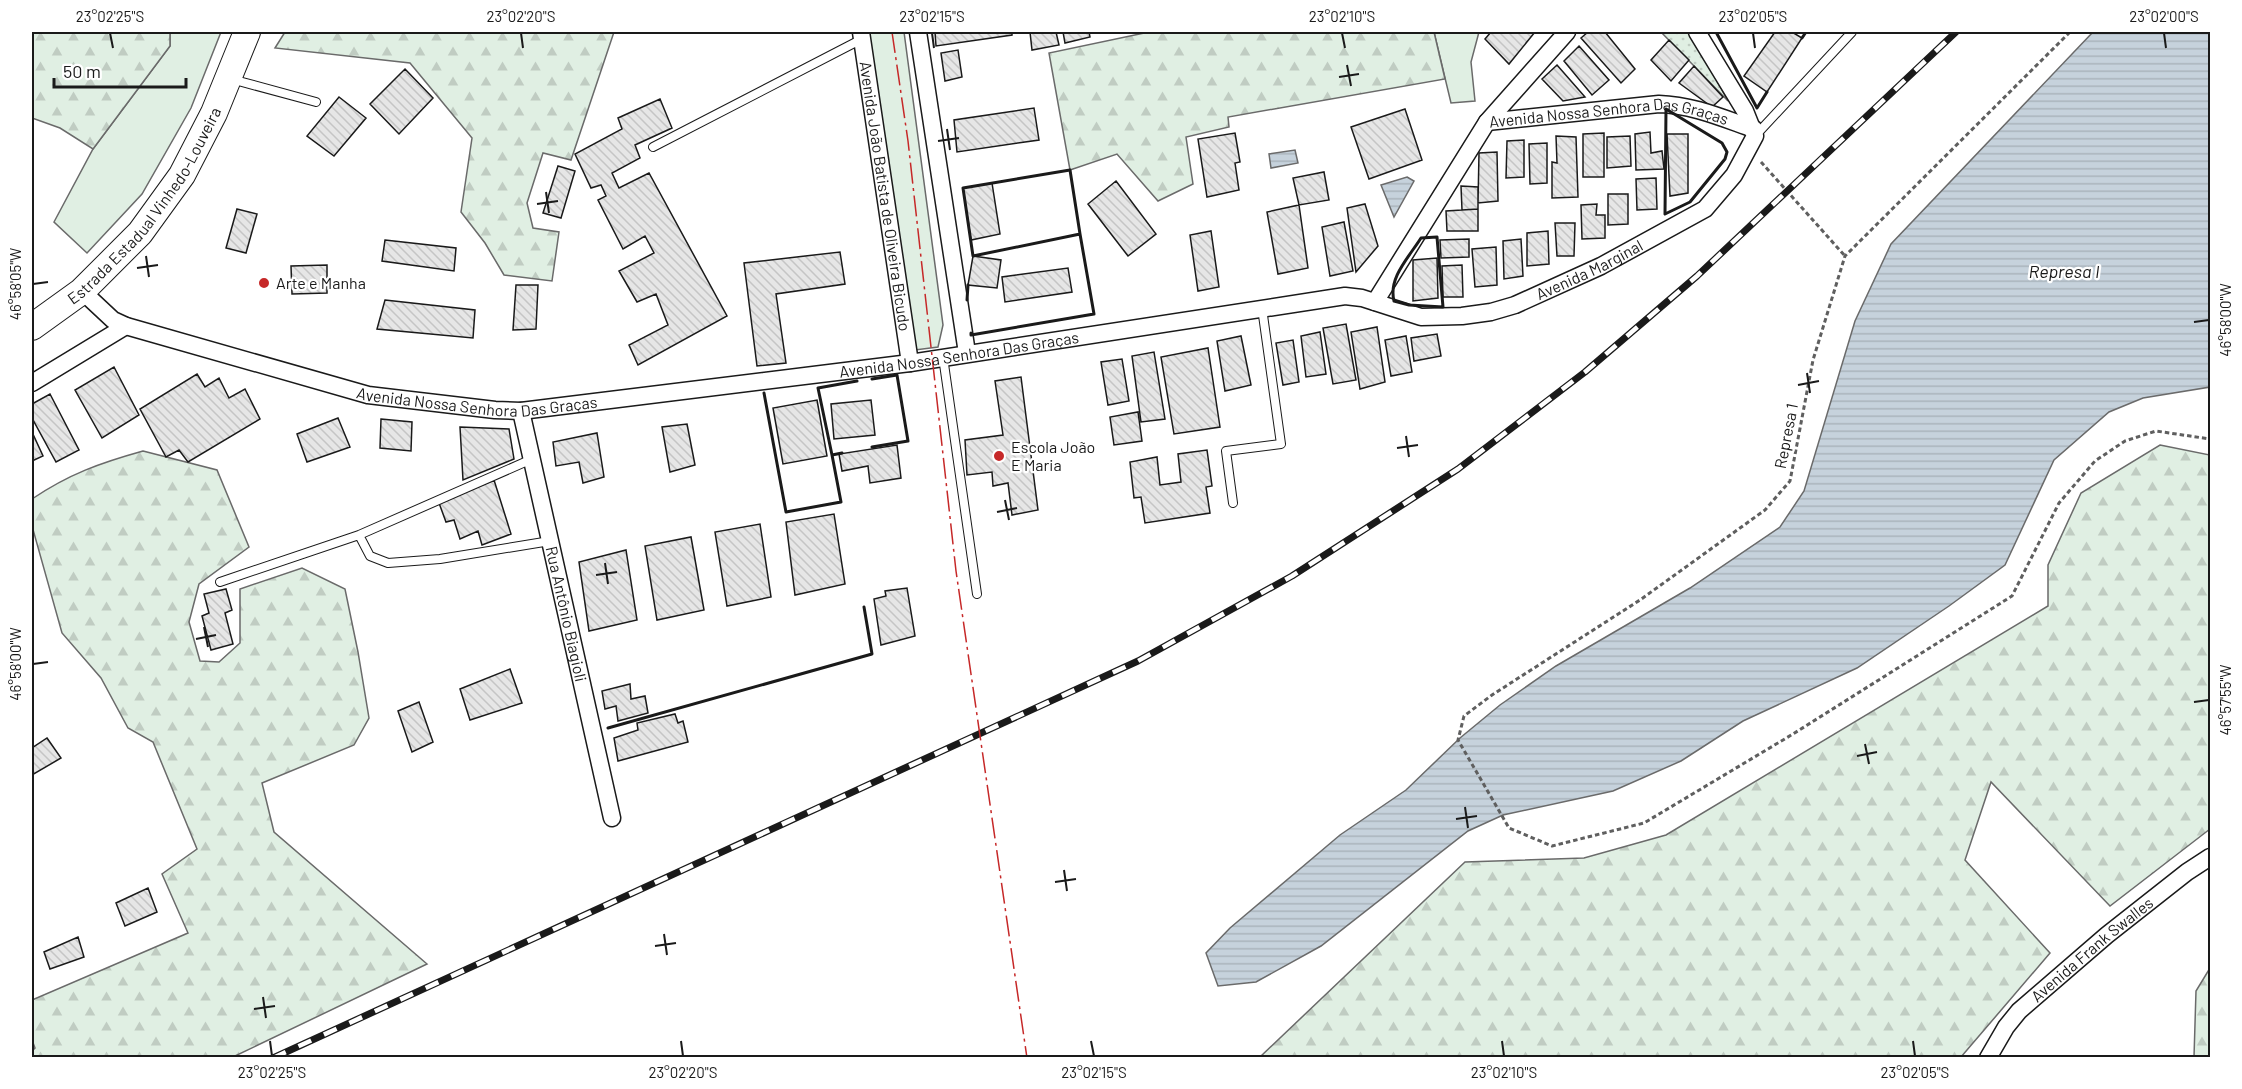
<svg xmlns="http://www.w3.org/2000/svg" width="2242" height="1089" font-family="Barlow,sans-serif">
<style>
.green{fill:#e0efe3;stroke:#6a6a6a;stroke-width:1.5}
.forest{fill:url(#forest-firs);stroke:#6a6a6a;stroke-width:1.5}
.park{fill:url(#park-dots);stroke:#6a6a6a;stroke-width:1.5}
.water{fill:url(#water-rules);stroke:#6a6a6a;stroke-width:1.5}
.building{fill:url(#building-back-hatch);stroke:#1a1a1a;stroke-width:1.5}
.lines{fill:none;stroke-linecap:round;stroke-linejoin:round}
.service-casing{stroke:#1a1a1a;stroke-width:10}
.minor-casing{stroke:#1a1a1a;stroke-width:19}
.primary-casing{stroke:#1a1a1a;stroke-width:28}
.path{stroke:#5f5f5f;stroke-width:3;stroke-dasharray:4.5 3;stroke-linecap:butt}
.service{stroke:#fff;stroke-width:8}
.minor{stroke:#fff;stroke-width:16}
.primary{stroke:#fff;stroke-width:26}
.rail-casing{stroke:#1a1a1a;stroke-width:7}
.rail{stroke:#fff;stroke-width:4.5;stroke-dasharray:14;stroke-linecap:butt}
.wall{stroke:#1a1a1a;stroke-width:3}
.power{stroke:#c62828;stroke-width:1.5;stroke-dasharray:21 4.5 3 4.5;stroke-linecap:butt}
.ticks{fill:none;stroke:#1a1a1a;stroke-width:2}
.poi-dot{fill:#c62828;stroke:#fff;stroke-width:2}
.labels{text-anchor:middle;stroke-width:4.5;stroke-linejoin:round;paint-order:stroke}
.street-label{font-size:16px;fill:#1a1a1a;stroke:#fff}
.poi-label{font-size:16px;fill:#1a1a1a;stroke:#fff;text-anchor:start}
.water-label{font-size:18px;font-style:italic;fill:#1a1a1a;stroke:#fff}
.neatline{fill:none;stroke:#1a1a1a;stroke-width:2}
.ticks-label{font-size:15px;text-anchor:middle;fill:#1a1a1a}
</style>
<defs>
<pattern id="forest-firs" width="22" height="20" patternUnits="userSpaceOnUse" patternTransform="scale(1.5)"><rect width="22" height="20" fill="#e0efe3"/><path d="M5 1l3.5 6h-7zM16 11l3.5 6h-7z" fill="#c0ccc2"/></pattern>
<pattern id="park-dots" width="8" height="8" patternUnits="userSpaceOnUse" patternTransform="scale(1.5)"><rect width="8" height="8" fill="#e0efe3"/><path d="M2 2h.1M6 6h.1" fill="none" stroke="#c0ccc2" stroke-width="1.8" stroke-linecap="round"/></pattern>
<pattern id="water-rules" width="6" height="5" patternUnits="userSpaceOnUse" patternTransform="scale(1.5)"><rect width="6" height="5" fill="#c6d2dc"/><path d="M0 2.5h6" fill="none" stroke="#aab4bc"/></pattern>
<pattern id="building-back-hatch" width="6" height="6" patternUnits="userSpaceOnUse" patternTransform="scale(1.5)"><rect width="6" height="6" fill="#e6e6e6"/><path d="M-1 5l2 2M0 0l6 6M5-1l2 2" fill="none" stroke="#c5c5c5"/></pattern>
</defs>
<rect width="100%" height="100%" fill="#fff"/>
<path class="green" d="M170 32H221L191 108 142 194 87 253 54 222 93 149 170 46Z
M868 32H904L943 325 938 347 915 350Z
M1434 32H1479L1471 62 1475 101 1451 103Z"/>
<path class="forest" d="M32 32H170V46L93 149 60 128 32 118Z
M285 32H614L571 160 543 153 527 203 533 228 559 232 552 281 504 275 485 243 461 212 472 138 410 63 275 48Z
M1149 32H1434L1445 79 1228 117 1229 127 1186 137 1193 184 1158 201 1117 154 1070 170 1049 53Z
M2160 445 2210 455V829L2110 906 1991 782 1965 860 2050 953 1961 1057H1260L1465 862 1584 858 1666 835 2048 606V565L2081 493Z
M143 451 217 470 249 547 199 584 189 622 200 661 219 662 240 643V589L302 568 345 589 358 652 369 718 354 745 262 783 274 832 427 964 233 1057H32V1051L35 1048 32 1040V1000L188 933 162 874 197 849 153 742 128 728 101 678 62 633 32 526V499C69 474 100 463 143 451Z
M2210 968V1057H2194L2196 991Z"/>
<path class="park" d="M1661 32H1690L1728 101Z"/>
<path class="water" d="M2093 32H2210V387L2143 398 2109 412 2054 460 2005 565 1949 606 1857 668 1743 721 1681 761 1613 791 1503 815 1468 831 1321 946 1256 982 1218 986 1206 953 1230 928 1340 835 1406 790 1460 738 1500 705 1556 666 1690 588 1780 527 1804 491 1855 321 1891 244Z
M1295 150 1298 163 1271 168 1269 154Z
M1407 177 1414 181 1394 217 1381 185Z"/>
<path class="building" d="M935 32H1012V35L936 46Z
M1030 32H1056L1059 45 1032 50Z
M1063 32H1089L1090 37 1065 43Z
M1491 32H1535L1509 64 1485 39Z
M1588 32H1605L1635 69 1621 83 1581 38Z
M1775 32H1792L1802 38 1767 92 1744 76Z
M1669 40 1689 60 1671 81 1651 60Z
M1579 46 1609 80 1592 95 1564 61Z
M958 50 962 77 945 81 941 53Z
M1557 65 1585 97 1563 101 1542 79Z
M1694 66 1723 97 1712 107 1679 83Z
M405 69 433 98 399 134 370 104Z
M339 97 366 118 334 156 307 136Z
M660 99 672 128 635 145 640 158 612 173 619 188 649 173 727 316 638 365 629 345 668 325 656 294 637 302 619 271 654 253 645 236 623 249 598 200 606 196 601 185 591 188 575 154 622 129 618 118Z
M1034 108 1039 140 957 152 954 120Z
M1405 109 1422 160 1369 179 1351 127Z
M1650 132 1651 153 1662 151 1664 169 1636 170 1635 134Z
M1235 133 1240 162 1235 163 1239 190 1207 197 1198 139Z
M1604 133V177H1583V134Z
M1667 134H1688V193L1670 196Z
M1556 136 1576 137 1578 197 1552 198V162L1557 163Z
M1630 136 1631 166 1607 168V137Z
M1524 140V177L1506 178 1507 141Z
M1547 143V183L1530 184 1529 144Z
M1497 152 1498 201 1478 203 1479 153Z
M558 166 575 171 561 218 543 213Z
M1324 172 1329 200 1299 205 1293 178Z
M1656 178 1657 209 1637 210 1636 179Z
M1116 181 1156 234 1128 256 1088 204Z
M992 183 1000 234 971 240 963 188Z
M1461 186 1478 187V209L1462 210Z
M1608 194H1628V224L1608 225Z
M1365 204 1378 246 1356 272 1347 208Z
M1597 204 1596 215H1605V238L1582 239 1581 205Z
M1299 205 1308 268 1278 274 1267 212Z
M237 209 257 214 246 253 226 248Z
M1478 209V231H1447L1446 211Z
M1344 222 1353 271 1330 276 1322 227Z
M1555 223H1575L1574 256H1557Z
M1211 231 1219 287 1198 291 1190 235Z
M1548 231 1549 264 1527 266V233Z
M1469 239V257L1441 258 1440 240Z
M1521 239 1523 276 1504 279 1503 241Z
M385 240 456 248 454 271 382 261Z
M1496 247 1497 285 1475 287 1472 249Z
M840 252 845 284 776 294 786 363 757 366 744 263Z
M973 256 1001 260 997 288 968 285Z
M1437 258 1438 298 1413 301V260Z
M327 265V293L292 294 291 266Z
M1462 265 1463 297H1443L1442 266Z
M1068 268 1072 292 1005 302 1002 277Z
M516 285H538L536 329 513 330Z
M385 300 475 310 473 338 377 329Z
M1346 324 1356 380 1333 384 1323 328Z
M1377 327 1385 382 1360 389 1351 332Z
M1320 332 1326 374 1306 377 1301 336Z
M1437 334 1441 356 1414 361 1411 338Z
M1241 336 1251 385 1225 391 1217 341Z
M1406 336 1412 372 1391 376 1385 340Z
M1293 340 1299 382 1283 385 1276 343Z
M1208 348 1220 427 1174 434 1161 357Z
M1154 352 1165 419 1141 422 1132 356Z
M1122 359 1129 401 1108 405 1101 362Z
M114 367 139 415 102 438 75 390Z
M197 374 205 387 219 378 229 398 245 389 260 419 188 462 179 450 166 457 140 409Z
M1021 377 1038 510 1012 515 1008 483 993 486 992 472 967 475 965 440 1003 435 995 381Z
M50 394 79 450 56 462 32 418V404Z
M817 400 827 456 783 464 773 408Z
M871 400 875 435 834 439 831 404Z
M1138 412 1142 441 1114 445 1110 417Z
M338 418 350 447 307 462 297 434Z
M381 419 412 422 411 451 380 448Z
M687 424 695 465 670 472 662 427Z
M460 427 509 429 514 459 463 480Z
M32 432 43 456 32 461Z
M597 433 604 477 583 483 579 462 556 466 553 442Z
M897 445 901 478 870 483 868 466 842 471 839 454Z
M1207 450 1212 486 1206 487 1210 513 1145 523 1141 497 1134 498 1130 462 1157 457 1160 485 1181 482 1178 454Z
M494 480 511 534 482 545 478 531 460 539 454 520 446 522 439 503Z
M834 514 845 584 795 595 786 522Z
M760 524 771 597 727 606 715 532Z
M691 537 704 610 657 620 645 546Z
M626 550 637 620 589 631 579 562Z
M907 588 915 636 881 645 874 599 886 596 885 591Z
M226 589 232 610 225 613 233 644 211 650 202 616 209 613 204 594Z
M510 669 522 703 470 720 460 689Z
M630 684 631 699 645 696 648 713 618 721 616 706 605 709 602 691Z
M419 702 433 742 412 752 398 711Z
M675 714 678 723 683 721 688 742 618 761 614 738 638 730 637 723Z
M47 738 61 758 32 775V748Z
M148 888 157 912 125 926 116 903Z
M78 937 84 957 50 969 44 952Z"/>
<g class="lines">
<defs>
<path id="service" d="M231 79 316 102
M1755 136 1852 32
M653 147 862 39
M943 357 977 594
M1233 503 1226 451 1281 444 1262 308
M359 535 370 556 388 563 440 559 550 541
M220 582 359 535 532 459"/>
<g id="minor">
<path id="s1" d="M861 32 910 363"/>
<path d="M918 32 967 353"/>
<path id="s2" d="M1487 122 1659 104C1693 105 1722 118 1754 129"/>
<path id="s3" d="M82 291 113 320 126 326 368 395 495 410 521 411 910 363 1345 296 1362 298 1421 317 1462 316 1491 312 1515 305 1601 266 1705 209 1734 175 1755 136 1745 111 1697 32"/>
<path d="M1375 302 1487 122 1567 32"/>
<path d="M32 383 126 326"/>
<path id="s4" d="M521 411 612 818"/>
<path id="s5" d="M1988 1058 2006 1027 2019 1011 2107 935 2187 872 2210 857"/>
</g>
<g id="primary">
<path id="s6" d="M32 327 82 291 140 233 182 175 214 113 247 32"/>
</g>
</defs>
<use href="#service" class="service-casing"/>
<use href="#minor" class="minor-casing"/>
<use href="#primary" class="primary-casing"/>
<path class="path" d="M2070 32 1845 256 1813 360 1790 481 1765 510 1640 600 1492 695 1464 716 1458 740 1509 828 1552 846 1644 823 1793 734 2012 596 2059 503 2095 461 2125 441 2156 431 2210 439
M1761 162 1845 256"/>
<use href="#service" class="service"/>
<use href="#minor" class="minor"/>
<use href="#primary" class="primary"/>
<defs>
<path id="rail" d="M273 1058 1138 661 1292 576 1458 469 1585 372 1697 276 1956 32"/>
</defs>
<use href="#rail" class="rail-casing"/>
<use href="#rail" class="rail"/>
<path class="wall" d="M1716 32 1757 108 1767 92
M1802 38 1806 32
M1666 109 1722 143 1727 152 1725 159 1690 202 1665 214Z
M1070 170 1080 234 973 256 963 188Z
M1437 237 1443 307 1409 305 1394 301C1388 278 1409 257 1421 238Z
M967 300 968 285
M971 333V335L1094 314 1080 234
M764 393 786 512 841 502 832 455
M872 447 908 441 897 375 872 379
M842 453 832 455 818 388 857 381
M608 728 872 654 864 607"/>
<path class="power" d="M892 32 908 141 956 571 1027 1058"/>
</g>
<path class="ticks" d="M110 33 113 48M521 33 523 48M932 33 934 48M1342 33 1345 48M1753 33 1755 48M2164 33 2166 48M1347 65 1351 86M1339 77 1359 74M947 129 950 150M938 141 959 138M546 192 549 213M537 204 558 201M146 256 149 277M137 268 158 265M33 284 48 282M2194 322 2209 320M1807 373 1810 393M1798 385 1819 381M1406 436 1409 457M1397 448 1418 445M1005 500 1009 520M997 512 1017 508M605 563 608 584M596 575 617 572M204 627 208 647M196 639 216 635M33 664 48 662M2194 702 2209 700M1865 744 1869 764M1857 756 1877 752M1465 807 1468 828M1456 819 1477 816M1064 870 1067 891M1055 882 1076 879M664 934 667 955M655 946 676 943M263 997 266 1018M254 1009 275 1006M270 1041 272 1056M681 1041 683 1056M1091 1041 1094 1056M1502 1041 1504 1056M1913 1041 1915 1056"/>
<g class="poi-dot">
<circle cx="264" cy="283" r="6"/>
<circle cx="999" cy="456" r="6"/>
</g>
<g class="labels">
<g class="street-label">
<text dy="6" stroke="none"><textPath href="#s2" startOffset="123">Avenida Nossa Senhora Das Graças</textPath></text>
<text dy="6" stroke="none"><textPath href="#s1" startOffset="166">Avenida João Batista de Oliveira Bicudo</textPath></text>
<text dy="6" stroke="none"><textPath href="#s6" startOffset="168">Estrada Estadual Vinhedo-Louveira</textPath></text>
<text dy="6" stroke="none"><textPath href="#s3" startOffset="1551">Avenida Marginal</textPath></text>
<text dy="6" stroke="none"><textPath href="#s3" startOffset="904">Avenida Nossa Senhora Das Graças</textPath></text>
<text dy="6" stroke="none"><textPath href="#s3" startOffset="418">Avenida Nossa Senhora Das Graças</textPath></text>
<text transform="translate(1786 436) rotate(-79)" y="6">Represa 1</text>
<text dy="6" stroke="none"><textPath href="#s4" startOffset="208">Rua Antônio Biagioli</textPath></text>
<text dy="6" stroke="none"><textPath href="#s5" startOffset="152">Avenida Frank Swalles</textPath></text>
</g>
<g class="poi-label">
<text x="276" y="289">Arte e Manha</text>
<text x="1011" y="453">Escola João<tspan x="1011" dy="18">E Maria</tspan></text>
</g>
<g class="water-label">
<text x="2064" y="278">Represa I</text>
</g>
</g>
<rect width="2242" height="1089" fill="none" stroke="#ffffff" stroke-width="66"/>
<path d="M54 78v9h132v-9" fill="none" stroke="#1a1a1a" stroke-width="3"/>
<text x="63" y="78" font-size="18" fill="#1a1a1a" stroke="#ffffff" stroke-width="4.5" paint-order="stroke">50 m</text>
<rect x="33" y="33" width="2176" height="1023" class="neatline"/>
<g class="ticks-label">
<text x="110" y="22">23°02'25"S</text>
<text x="521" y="22">23°02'20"S</text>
<text x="932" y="22">23°02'15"S</text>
<text x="1342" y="22">23°02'10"S</text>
<text x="1753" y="22">23°02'05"S</text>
<text x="2164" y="22">23°02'00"S</text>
<text transform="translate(16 284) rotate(-90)" y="5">46°58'05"W</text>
<text transform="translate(2226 320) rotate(-90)" y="5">46°58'00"W</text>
<text transform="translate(16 664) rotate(-90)" y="5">46°58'00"W</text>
<text transform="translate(2226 700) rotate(-90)" y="5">46°57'55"W</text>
<text x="272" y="1078">23°02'25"S</text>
<text x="683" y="1078">23°02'20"S</text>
<text x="1094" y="1078">23°02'15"S</text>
<text x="1504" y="1078">23°02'10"S</text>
<text x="1915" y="1078">23°02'05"S</text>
</g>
</svg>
